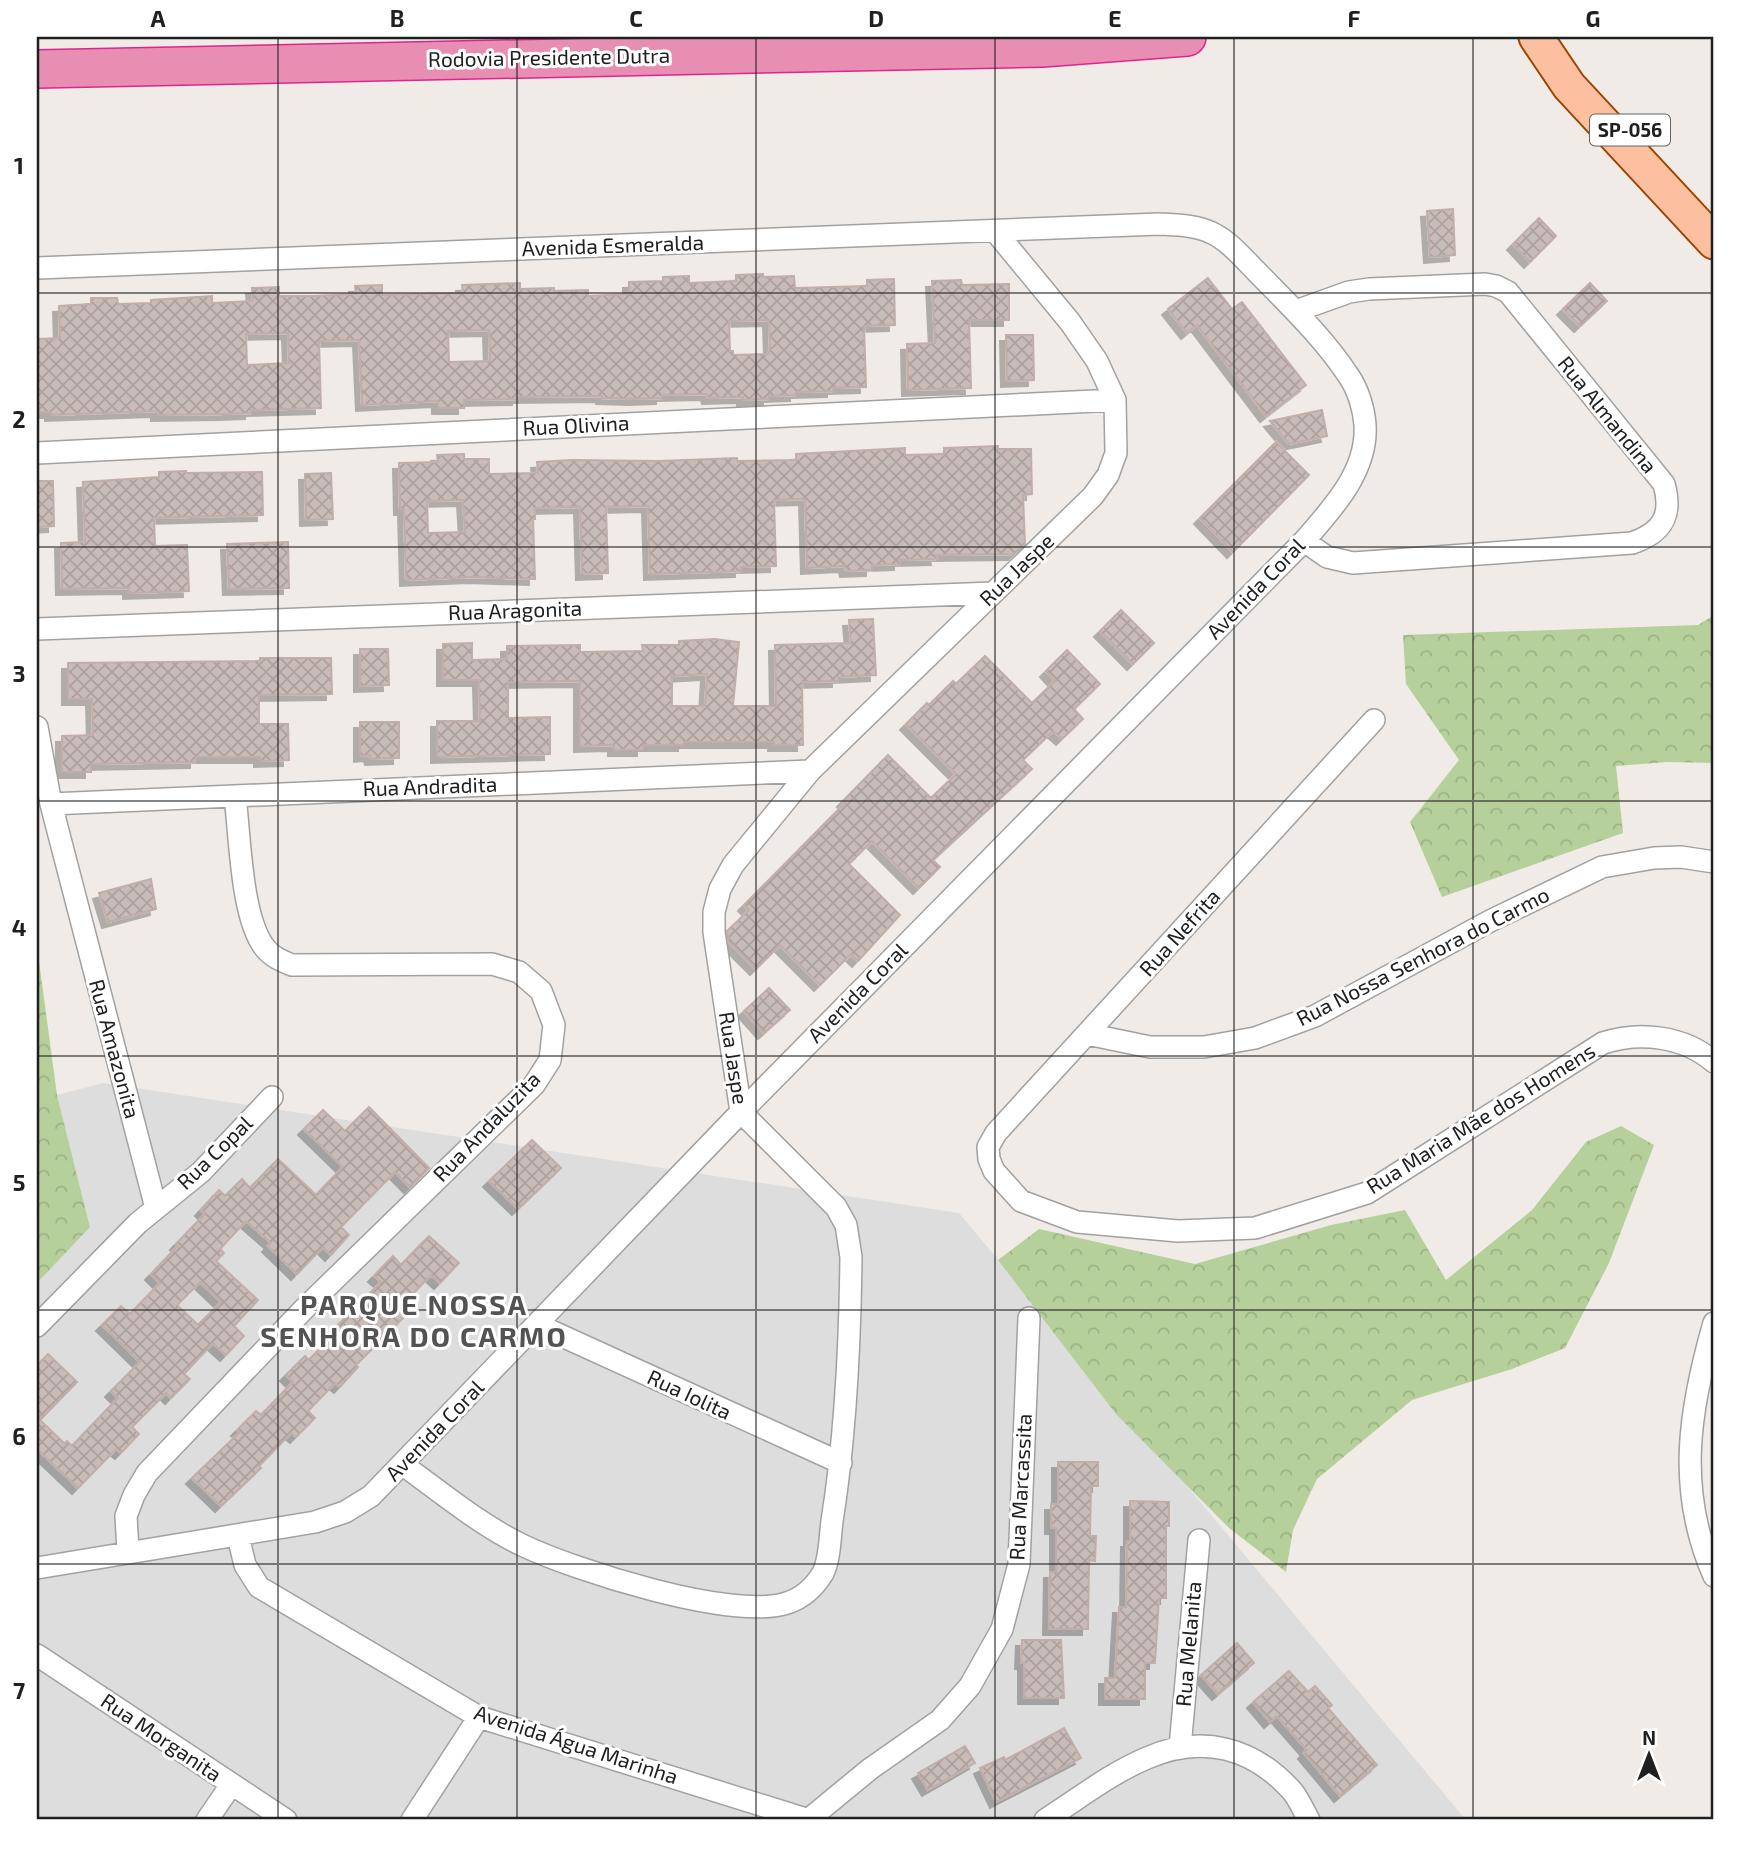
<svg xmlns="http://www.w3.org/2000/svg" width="1751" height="1857" font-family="'Exo 2',sans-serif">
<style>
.residential{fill:#dedddd}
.forest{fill:url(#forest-crowns)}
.building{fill:url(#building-cross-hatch);stroke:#c2aea8;stroke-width:2;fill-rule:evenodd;filter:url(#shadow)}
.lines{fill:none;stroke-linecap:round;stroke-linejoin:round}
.street-casing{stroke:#a1a1a1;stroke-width:24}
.primary-casing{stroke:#9c4600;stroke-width:37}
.highway-casing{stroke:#dc268d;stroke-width:40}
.street{stroke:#fff;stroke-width:21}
.primary{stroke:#fcc0a0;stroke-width:33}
.highway{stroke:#e88eb3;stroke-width:37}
.grid{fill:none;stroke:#202020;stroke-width:2;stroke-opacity:0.55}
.labels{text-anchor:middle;stroke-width:6;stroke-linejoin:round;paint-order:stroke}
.shield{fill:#fff;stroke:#636363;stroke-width:2}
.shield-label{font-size:19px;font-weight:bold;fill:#202020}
.street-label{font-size:21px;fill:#202020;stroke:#fff}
.district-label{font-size:28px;font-weight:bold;letter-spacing:2px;fill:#535353;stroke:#fff}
.neatline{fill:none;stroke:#202020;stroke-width:2.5}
.grid-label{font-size:23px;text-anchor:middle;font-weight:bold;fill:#202020}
</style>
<defs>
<pattern id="forest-crowns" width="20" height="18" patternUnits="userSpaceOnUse" patternTransform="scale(1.75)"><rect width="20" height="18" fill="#b6d09b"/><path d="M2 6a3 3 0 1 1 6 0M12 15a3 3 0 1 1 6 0" fill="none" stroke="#9cb285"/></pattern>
<pattern id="building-cross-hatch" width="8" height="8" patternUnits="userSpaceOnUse" patternTransform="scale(1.75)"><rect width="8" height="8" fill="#c8bcb9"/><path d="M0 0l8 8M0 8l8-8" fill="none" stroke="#aca19f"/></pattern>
<filter id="shadow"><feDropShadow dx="-6" dy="6" stdDeviation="0" flood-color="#0004"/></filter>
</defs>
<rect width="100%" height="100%" fill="#f0ebe6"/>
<path class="residential" d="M103 1083 959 1213 1466 1820H37V1283L90 1226 57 1095Z"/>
<path class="forest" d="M1714 615V763L1667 762 1616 766 1623 833 1442 897 1410 822 1459 760 1406 684 1403 635 1698 625Z
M37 946 57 1095 90 1227 37 1283Z
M1621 1126 1654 1145 1609 1263 1565 1348 1512 1369 1412 1400 1317 1479 1293 1530 1286 1572 1229 1528 1116 1414 998 1260 1039 1229 1195 1264 1331 1225 1405 1210 1446 1280 1532 1210 1586 1142Z"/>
<path class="building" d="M1453 209 1455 255 1430 257 1427 211Z
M1539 218 1556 236 1530 262 1513 244Z
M763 274V277L794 276 795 288 867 286V280L894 279 895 325 864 326 866 387 833 388V391L796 392V395L769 396V399L743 400V397L708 398 707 394 662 395V398L635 399 602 398V396L518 397V399L464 400V408H438V401L362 405 359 340 319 341 321 408 251 410V413L224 414 157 415V411L51 415V412H37V339L60 338 59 306 91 304V298H117L118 304 151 303V300L212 296V303L253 301 252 288 279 287V296H314L356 294 355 286 382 285V295L463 293 462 285 520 283V289L554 288V291L588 290V296L629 294V282L663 281V277L689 276V283L736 281V275ZM769 320 770 350 768 354 733 355V351H730L729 321ZM489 330 490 361 449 362 448 331ZM288 333 289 363 247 365 246 334Z
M1208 278 1232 309 1242 302 1306 385 1266 416 1197 325 1187 333 1168 309Z
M961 280 962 285 1009 284V320H969L971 388 908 390 907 344 935 343 932 281Z
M1590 283 1607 301 1580 326 1563 309Z
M1006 335H1033L1034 380 1007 381Z
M1322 410 1327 436 1289 444 1270 421Z
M1276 442 1309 475 1233 552 1200 518Z
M998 446V449H1031L1032 494 1023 495 1025 544 1014 554 936 555 937 559 900 560V564L872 565V570L846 571 845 566 807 568 805 499 774 500 776 566 741 567V571L650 574 648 506 606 507 608 573 582 574 580 507 535 508V519H533L535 579 474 577 406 580 404 509H400L399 463 438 462 437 455 464 454V459H489V474L538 473 537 462 572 460 659 461 737 458V461L796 460V454L905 448V455L944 454V448ZM463 500 465 532 428 533 427 501Z
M186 471V473L262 472 263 515 154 518 155 546 187 545 189 591 129 593V588L62 589 61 543 85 542 83 482 159 477V472Z
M331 473 333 519 306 520 305 474Z
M37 481H53L54 526 37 527Z
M288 542 289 588 229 589 227 544Z
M1121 610 1154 643 1133 664 1100 631Z
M873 619 876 675 838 677V681L802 682 803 745H774V742H684V745H643V750H614V745L580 746V681L508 682V718L550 717V754L437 757V721H480L479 680H443V644L472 643V660L507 659V646L580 645V652L643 651 642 645H679V641L715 639 739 642 733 706H776L775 645 851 643 849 620ZM707 674 705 706H672V676Z
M360 649H388L389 685 360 686Z
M1067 650 1100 684 1074 709 1083 719 1062 739 1053 731 1023 760 1032 769 933 860 940 867 919 888 872 841 849 864 900 915 858 961 851 954 820 985 780 945 756 969 729 942 727 931 749 910 744 905 845 803 843 801 888 755 931 798 956 774 906 724 927 703 929 705 953 681 956 684 985 656 1032 703 1055 681 1046 671Z
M260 658H331L332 694 259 695V724H288L289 760 260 761V757H196V762L91 764V772H62V736L93 735 92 699H68V663L260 661Z
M360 722H399V758L371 759 370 755 360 756Z
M151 879 156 909 108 922 99 893Z
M769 988 790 1010 764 1033 744 1011Z
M369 1107 429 1168 410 1187 395 1172 341 1227 349 1235 331 1255 323 1247 297 1274 268 1246 271 1243 246 1221 220 1249 224 1253 216 1261 258 1300 234 1326 244 1336 226 1355 213 1343 184 1374 190 1379 171 1398 166 1393 132 1427 139 1434 121 1453 116 1449 78 1488 37 1449V1366L48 1354 77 1382 40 1420 65 1444 67 1441 72 1446 118 1398 111 1391 140 1362 102 1325 121 1306 130 1314 160 1283 151 1274 178 1246 176 1244 205 1214 201 1210 219 1190 225 1196 242 1179 250 1188 278 1159 316 1195 343 1167 304 1129 323 1110 345 1131ZM200 1282 221 1302 198 1325 177 1305Z
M532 1140 561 1168 518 1209 489 1181Z
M429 1236 459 1263 440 1283 431 1275 397 1310 404 1317 356 1365 358 1367 340 1387 335 1383 308 1411 315 1418 296 1437 291 1433 259 1466 261 1468 221 1506 192 1478 240 1432 237 1430 256 1411 261 1415 293 1382 286 1375 305 1356 309 1360 336 1332 334 1329 381 1282 374 1276 393 1256 401 1265Z
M1058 1462H1098V1486H1091L1090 1536H1096L1095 1561 1089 1560 1088 1629H1049L1050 1572H1056V1528H1051V1504H1058Z
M1130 1501 1169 1502V1526H1166V1598H1159L1155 1663H1145V1699H1105V1678H1115L1119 1607H1126L1127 1541H1130Z
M1022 1640H1061L1064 1698H1024V1663H1021Z
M1237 1643 1254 1663 1218 1694 1201 1675Z
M1289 1671 1308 1692 1315 1686 1332 1705 1328 1708 1377 1765 1340 1796 1304 1753 1307 1750 1277 1716 1270 1722 1253 1702Z
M1064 1728 1081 1758 996 1802 980 1768 1004 1757 1005 1760Z
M965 1746 975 1763 928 1790 918 1773Z"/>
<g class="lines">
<defs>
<path id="street" d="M37 268 1159 224C1177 225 1196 225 1212 233 1229 241 1243 258 1256 271 1288 304 1323 337 1348 375 1358 389 1364 409 1365 425 1368 471 1332 509 1304 541L741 1112 371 1496 345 1512 315 1522 37 1568
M1296 311 1349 292 1369 289 1485 284 1496 286 1508 292 1664 484C1673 516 1662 533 1632 543L1353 563 1327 557 1304 541
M37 453 1115 400
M37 629 993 593
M1374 720 996 1133 988 1147 989 1159 994 1171 1021 1201 1077 1222 1178 1231 1255 1228 1367 1193 1603 1043C1640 1031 1684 1036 1714 1062
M37 727 51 804 156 1208
M51 804 810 771
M1087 1034 1150 1047H1204L1255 1038 1315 1016 1490 921 1602 867 1654 858 1681 857 1714 862
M1714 1323C1689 1410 1676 1490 1714 1576
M538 1325 841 1463
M37 1326 138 1223 201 1172 272 1097
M403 1465C441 1492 480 1525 522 1545 574 1570 733 1621 787 1603 803 1598 815 1586 823 1573 830 1559 830 1536 832 1521 846 1434 850 1345 851 1257L846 1225 836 1207 741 1112 714 932V912L720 889 733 865 810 771 1093 496 1108 475 1116 453 1115 400 1097 361 1070 322 995 231
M238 1536 245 1565 259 1587 479 1717 809 1820
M128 1551 126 1516 134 1495 147 1473 304 1309 534 1085 550 1060 554 1025 541 991 519 972 492 964 292 965C282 961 272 957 265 948 241 918 240 836 235 796
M37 1655 286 1820
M1180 1747 1199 1540
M207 1820 231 1785
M412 1820 479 1717
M808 1820 870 1769 940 1720 970 1686 1002 1629 1019 1564 1029 1318
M1045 1820C1078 1799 1111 1773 1147 1758 1202 1734 1253 1747 1293 1792 1299 1800 1304 1811 1309 1820"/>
<path id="primary" d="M1536 37 1569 86 1714 242"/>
<path id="highway" d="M37 69 1042 48 1187 37"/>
</defs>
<use href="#street" class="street-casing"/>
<use href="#primary" class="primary-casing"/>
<use href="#highway" class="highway-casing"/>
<use href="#street" class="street"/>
<use href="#primary" class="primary"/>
<use href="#highway" class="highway"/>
</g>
<path class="grid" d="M278 37V1820M517 37V1820M756 37V1820M995 37V1820M1234 37V1820M1473 37V1820M37 293H1714M37 547H1714M37 801H1714M37 1056H1714M37 1310H1714M37 1564H1714"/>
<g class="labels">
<rect class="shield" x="1590" y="114.5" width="80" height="31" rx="5"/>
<g class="shield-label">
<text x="1630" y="137">SP-056</text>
</g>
<g class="street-label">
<text transform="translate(549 58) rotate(-1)" y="7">Rodovia Presidente Dutra</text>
<text transform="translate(613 246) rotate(-2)" y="7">Avenida Esmeralda</text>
<text transform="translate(1607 415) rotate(51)" y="7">Rua Almandina</text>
<text transform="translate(576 426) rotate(-3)" y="7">Rua Olivina</text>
<text transform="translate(1017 570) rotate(-44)" y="7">Rua Jaspe</text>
<text transform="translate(1256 589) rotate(-46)" y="7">Avenida Coral</text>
<text transform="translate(515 611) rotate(-2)" y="7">Rua Aragonita</text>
<text transform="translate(430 787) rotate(-2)" y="7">Rua Andradita</text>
<text transform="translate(1180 933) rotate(-48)" y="7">Rua Nefrita</text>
<text transform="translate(1423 957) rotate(-27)" y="7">Rua Nossa Senhora do Carmo</text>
<text transform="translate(858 993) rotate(-45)" y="7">Avenida Coral</text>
<text transform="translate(114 1049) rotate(75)" y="7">Rua Amazonita</text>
<text transform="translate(733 1058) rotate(81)" y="7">Rua Jaspe</text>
<text transform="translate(1481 1119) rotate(-32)" y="7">Rua Maria Mãe dos Homens</text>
<text transform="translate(487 1127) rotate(-46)" y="7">Rua Andaluzita</text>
<text transform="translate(215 1153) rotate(-44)" y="7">Rua Copal</text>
<text transform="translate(689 1395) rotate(25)" y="7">Rua Iolita</text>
<text transform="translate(435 1431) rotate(-46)" y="7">Avenida Coral</text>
<text transform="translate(1021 1487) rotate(-87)" y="7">Rua Marcassita</text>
<text transform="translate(1189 1644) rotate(-85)" y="7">Rua Melanita</text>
<text transform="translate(161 1738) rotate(34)" y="7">Rua Morganita</text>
<text transform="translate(576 1745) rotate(18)" y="7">Avenida Água Marinha</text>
</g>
<g class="district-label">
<text x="414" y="1315">PARQUE NOSSA<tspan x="414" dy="32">SENHORA DO CARMO</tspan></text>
</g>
</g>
<rect width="1751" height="1857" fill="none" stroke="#ffffff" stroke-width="77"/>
<g transform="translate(1649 1755)" stroke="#ffffff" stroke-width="5" paint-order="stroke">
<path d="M0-5L12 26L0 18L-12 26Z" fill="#202020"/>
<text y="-10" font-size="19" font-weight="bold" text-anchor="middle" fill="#202020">N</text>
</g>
<rect x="38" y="38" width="1674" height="1780" class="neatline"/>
<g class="grid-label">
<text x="158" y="27">A</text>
<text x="397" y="27">B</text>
<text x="636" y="27">C</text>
<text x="876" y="27">D</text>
<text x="1115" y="27">E</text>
<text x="1354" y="27">F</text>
<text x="1593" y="27">G</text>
<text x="19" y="174">1</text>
<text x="19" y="428">2</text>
<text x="19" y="682">3</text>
<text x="19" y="936">4</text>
<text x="19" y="1191">5</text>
<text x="19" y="1445">6</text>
<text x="19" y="1699">7</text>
</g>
</svg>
